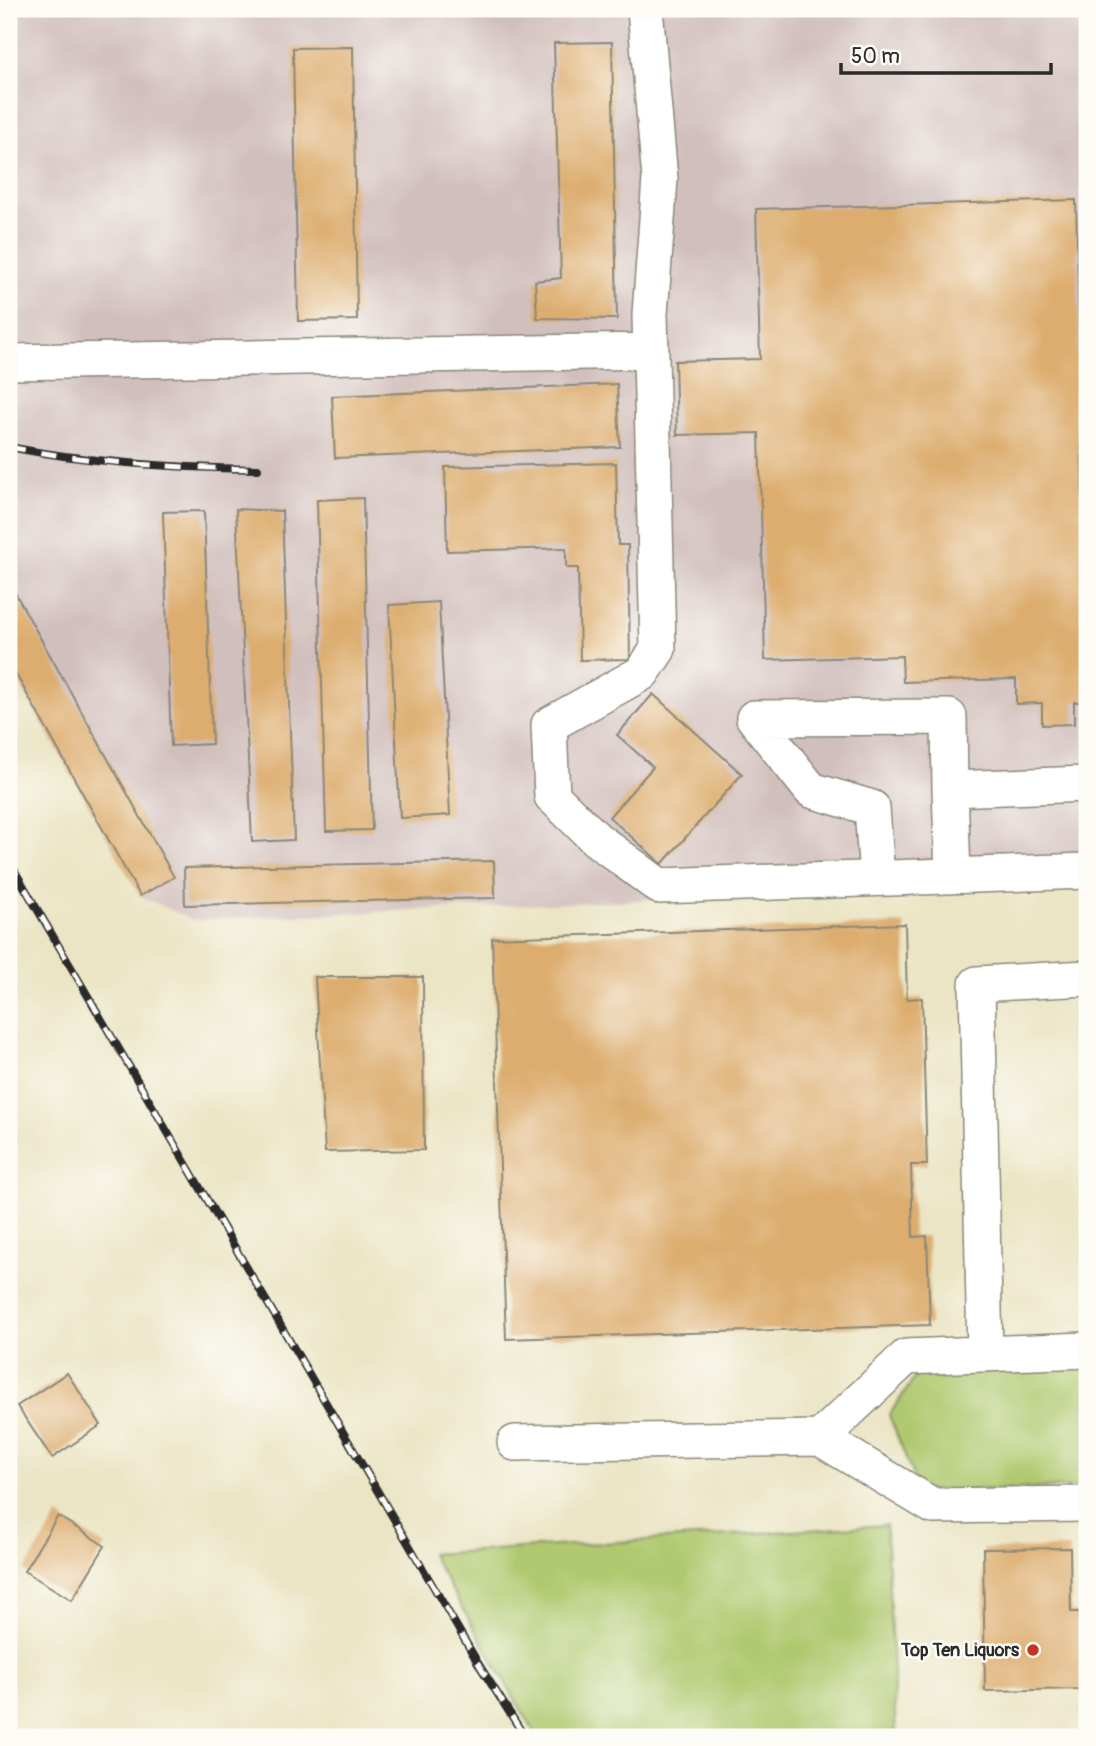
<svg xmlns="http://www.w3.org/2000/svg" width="1096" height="1746" font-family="Pangolin,sans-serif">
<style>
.industrial{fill:#d1bfbd}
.green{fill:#b0c96f;stroke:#6e7a4d;stroke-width:2}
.building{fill:#ddad70}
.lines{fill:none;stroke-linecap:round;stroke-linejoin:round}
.minor-casing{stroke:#8b8878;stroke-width:38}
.minor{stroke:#fff;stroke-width:35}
.rail-casing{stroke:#2b2b2b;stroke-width:8}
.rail{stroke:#fdfcf7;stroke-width:5;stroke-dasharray:16;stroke-linecap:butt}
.poi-dot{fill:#c8321e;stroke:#fdfcf7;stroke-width:2.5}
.labels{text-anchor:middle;stroke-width:5;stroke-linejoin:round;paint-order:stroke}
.poi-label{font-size:18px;font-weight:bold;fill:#2b2b2b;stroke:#fdfcf7;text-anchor:end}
</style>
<rect width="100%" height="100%" fill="#fdfcf7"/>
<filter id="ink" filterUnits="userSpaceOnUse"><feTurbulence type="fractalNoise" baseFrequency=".0143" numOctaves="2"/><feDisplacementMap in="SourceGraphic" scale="14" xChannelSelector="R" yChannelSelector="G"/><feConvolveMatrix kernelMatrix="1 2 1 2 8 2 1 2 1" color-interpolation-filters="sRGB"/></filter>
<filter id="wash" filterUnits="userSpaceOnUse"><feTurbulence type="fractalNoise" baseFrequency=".00686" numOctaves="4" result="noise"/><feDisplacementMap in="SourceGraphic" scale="28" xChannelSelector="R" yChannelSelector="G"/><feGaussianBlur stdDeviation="1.57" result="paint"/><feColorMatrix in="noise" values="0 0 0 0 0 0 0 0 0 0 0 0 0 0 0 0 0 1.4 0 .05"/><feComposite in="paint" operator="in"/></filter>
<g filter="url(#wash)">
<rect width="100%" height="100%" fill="#ebe5c5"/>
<path class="industrial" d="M9 9H1087V880L192 920 140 896 9 665Z"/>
<path class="green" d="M1087 1355V1487L919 1491 889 1415 925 1363Z
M886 1525 896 1737H537L431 1554Z"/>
<g id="blocks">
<path class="building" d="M612 42 617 319 537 318 535 281 561 278 554 43Z
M353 47 357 320 298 321 293 48Z
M1076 200 1087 702H1074V724L1042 725V703L1016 704V679L903 682 902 656 765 660 759 433 677 435 675 361 760 359 756 209Z
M617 384 620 447 335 458 332 396Z
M616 463 618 545H628L630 659 580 660 578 568H566V548L447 551 445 467Z
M363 498 372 830 326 831 317 500Z
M236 509 282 511 294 840 252 842Z
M204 511 212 744 171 746 163 512Z
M9 582 174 877 140 896 9 662Z
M439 602 450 815 400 818 389 605Z
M653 694 742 774 662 864 609 817 653 767 617 735Z
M494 861 495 898 185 905 184 868Z
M905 924 907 999 922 998 927 1165H911L913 1237 927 1236 930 1325 506 1339 492 938Z
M315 977H423L424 1150 325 1152Z
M67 1373 101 1425 52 1458 17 1406Z
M58 1516 105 1546 72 1600 24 1571Z
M1070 1548 1071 1612H1080L1082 1689 985 1691 983 1549Z"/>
</g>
</g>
<g filter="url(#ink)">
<use href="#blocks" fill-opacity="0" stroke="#8b8878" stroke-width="2"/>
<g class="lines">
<defs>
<path id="minor" d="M645 9 660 179 650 314 658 649 642 673 549 725 552 796 596 839 659 886 1087 871
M9 362 651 351
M953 875 950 789 1087 784
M877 878 872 808 811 790 754 718 949 717 950 789
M985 1354 977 984 1087 978
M820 1438 906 1357 1087 1350
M515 1443 820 1438 933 1506 1087 1504"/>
</defs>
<use href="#minor" class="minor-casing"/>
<use href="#minor" class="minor"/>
<defs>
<path id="rail" d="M9 447C92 463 173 468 258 469
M9 861 481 1668 525 1737"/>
</defs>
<use href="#rail" class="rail-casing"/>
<use href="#rail" class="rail"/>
</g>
</g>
<circle class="poi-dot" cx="1033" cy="1650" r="7"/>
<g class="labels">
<g class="poi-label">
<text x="1019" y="1656">Top Ten Liquors</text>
</g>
</g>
<rect width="1096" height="1746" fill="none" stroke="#fdfcf7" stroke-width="35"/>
<path d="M841 63v10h210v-10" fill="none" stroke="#2b2b2b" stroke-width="3.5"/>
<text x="851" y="63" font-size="21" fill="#2b2b2b" stroke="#fdfcf7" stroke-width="5" paint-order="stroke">50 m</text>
</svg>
